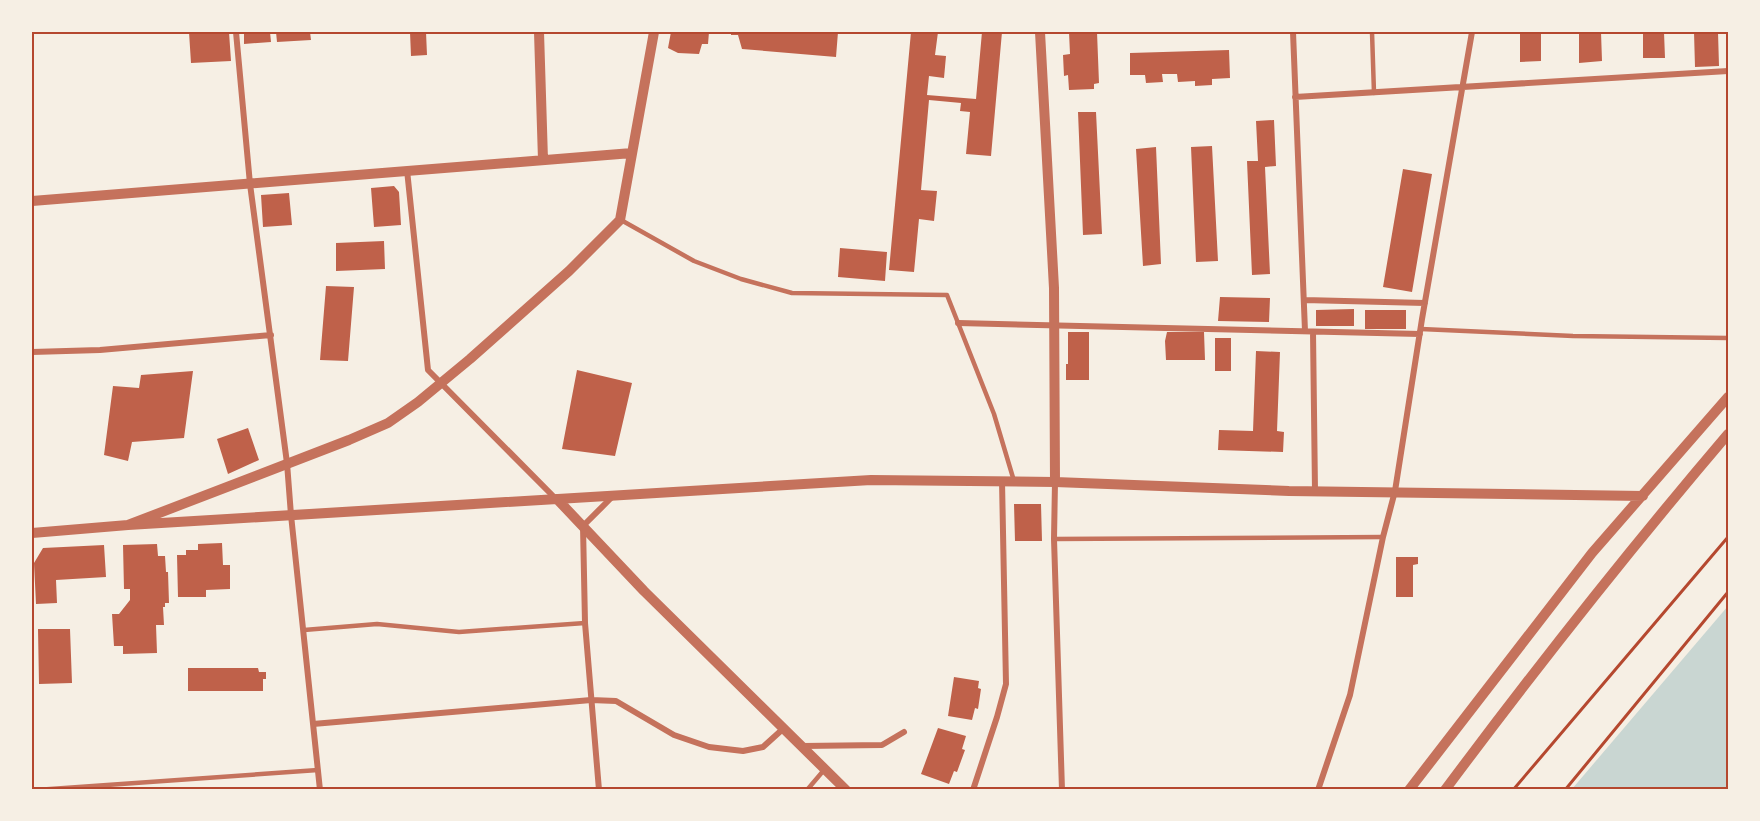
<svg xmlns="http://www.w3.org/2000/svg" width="1760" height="821" font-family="Figtree,sans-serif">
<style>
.water{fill:#c9d6d2}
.building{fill:#bf614a}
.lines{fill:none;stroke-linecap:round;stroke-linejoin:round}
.path{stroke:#b5482f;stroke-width:3}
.service{stroke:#c5725c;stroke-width:4.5}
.minor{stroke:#c5725c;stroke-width:6}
.tertiary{stroke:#c5725c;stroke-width:10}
.neatline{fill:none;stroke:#b5482f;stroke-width:2}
</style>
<rect width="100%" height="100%" fill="#f6efe4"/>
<path class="water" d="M1728 606V789H1572Z"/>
<path class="building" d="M189 32H229L231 61 191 63Z
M244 32H270L271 42 244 44Z
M276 32H310L311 40 277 42Z
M410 32H426L427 55 411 56Z
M671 32H709L708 44H702L699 54 678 53 668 48Z
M731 32H838L836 57 742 49 738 35H731Z
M911 32H938L935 55 946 56 944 78 929 76 927 95 976 99 982 32H1002L991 156 966 154 970 112 960 111 961 103 929 100 921 190 937 191 934 221 919 219 914 272 889 270Z
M1069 32H1097L1099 83 1094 84V89L1069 90 1068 75 1064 76 1063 55 1070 54Z
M1520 32H1541V61L1520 62Z
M1579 32H1601L1602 61 1579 63Z
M1643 32H1664L1665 58H1643Z
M1694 32H1718L1719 66 1695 67Z
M1229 50 1230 78 1212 79V85L1195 86V81L1178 82 1177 74H1162L1163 82 1146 83 1145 75H1130V53Z
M1078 112H1096L1102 234 1083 235Z
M1274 120 1276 166 1265 167 1270 274 1252 275 1247 161H1258L1256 121Z
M1212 146 1218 261 1196 262 1191 147Z
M1156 147 1161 264 1143 266 1136 149Z
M1403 169 1432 174 1412 292 1383 287Z
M394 186 399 192 401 225 374 227 371 188Z
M289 193 292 225 263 227 261 195Z
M384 241 385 269 336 271V243Z
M840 248 887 252 885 281 838 277Z
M326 286 354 287 348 361 320 360Z
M1220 297 1270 298 1269 322 1218 321Z
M1354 309V326H1316V310Z
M1365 310H1406V329H1365Z
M1068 332H1089V380H1066V364H1068Z
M1167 332H1204L1205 360H1166L1165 341Z
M1215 338H1231V371H1215Z
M1256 351 1280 352 1277 431 1284 432 1283 452 1218 450 1219 430 1253 431Z
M577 370 632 383 615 456 562 449Z
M193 371 184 438 132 442 128 461 104 455 113 386 139 388 141 375Z
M248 428 259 460 228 474 217 439Z
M1014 504H1041L1042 541H1015Z
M222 543 223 565H230V589L206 590V597H178L177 555H186V550H198V544Z
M157 544 158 556H165L166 572H168L169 603H165V607H163L164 625H156L157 653 123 654V646H114L112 614H119L130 600V589H124L123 545Z
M104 545 106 577 56 580 57 603 36 604 34 563 43 548Z
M1396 557H1418V564L1413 565V597H1396Z
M38 629H70L72 683 39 684Z
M188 668H258L259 672H266V679H263V691H188Z
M954 677 979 681 978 688 981 689 978 709 975 708 972 720 948 716Z
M938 728 966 736 962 749 965 750 957 772 954 771 949 784 921 774Z"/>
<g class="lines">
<path class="path" d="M1513 790 1728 537
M1565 790 1728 592"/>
<path class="service" d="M1372 32 1374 93
M621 220 694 261 741 279 792 293 947 295 994 414 1014 481
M1421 329 1573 336 1728 338
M1054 539 1383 537
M304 630 377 624 459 632 585 623
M36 790 318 770
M807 790 824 770"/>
<path class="minor" d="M236 32 250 184 287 463 291 515 320 790
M1293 32 1305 331
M1295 97 1728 71
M407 170 428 370 556 499
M1304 300 1425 303
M958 323 1420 334
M1313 332 1315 491
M32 352 100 350 271 335
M1055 482 1054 539 1062 790
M313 724 591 700 616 701 674 735 709 747 743 751 763 747 784 728
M803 746 882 745 904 732
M599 790 585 623 583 526 612 497
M973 790 997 717 1006 684 1002 481
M1318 790 1350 695 1383 537 1395 491 1422 319 1472 32"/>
<path class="tertiary" d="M539 32 543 160
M1040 32 1054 288 1055 482
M32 201 632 153
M557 499 644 591 846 790
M128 525 871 480 1055 482 1289 491 1643 496
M32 533 128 525 349 440 388 423 418 402 470 359 569 271 620 220 654 32
M1409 790 1592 553 1728 397
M1445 790C1536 668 1630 549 1728 434"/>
</g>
<rect width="1760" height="821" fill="none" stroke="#f6efe4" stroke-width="66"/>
<rect x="33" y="33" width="1694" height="755" class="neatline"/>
</svg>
